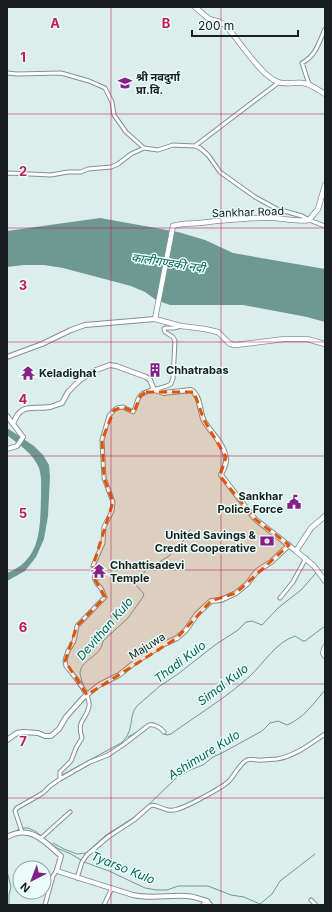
<svg xmlns="http://www.w3.org/2000/svg" width="332" height="912" font-family="Inter,'Noto Sans Devanagari',sans-serif">
<style>
.water{fill:#6e9992}
.lines{fill:none;stroke-linecap:round;stroke-linejoin:round}
.stream{stroke:#6e9992;stroke-width:1}
.minor-casing{stroke:#80918e;stroke-width:5}
.tertiary-casing{stroke:#80918e;stroke-width:6}
.secondary-casing{stroke:#80918e;stroke-width:6}
.minor{stroke:#fff;stroke-width:3}
.tertiary{stroke:#fff;stroke-width:4}
.secondary{stroke:#fff;stroke-width:4.5}
.marked{fill:#de560d;fill-opacity:0.2;stroke:#de560d;stroke-width:3;stroke-dasharray:8 5;stroke-linejoin:round}
.grid{fill:none;stroke:#c2185b;stroke-width:1;stroke-opacity:0.55}
.labels{text-anchor:middle;stroke-width:3;stroke-linejoin:round;paint-order:stroke}
.poi-label{font-size:11px;font-weight:bold;fill:#181f1e;stroke:#e9fcf8;text-anchor:start}
.street-label{font-size:11px;fill:#181f1e;stroke:#e9fcf8}
.water-label{font-size:12px;font-style:italic;fill:#046258;stroke:#e9fcf8}
.grid-label{font-size:13px;text-anchor:middle;font-weight:bold;fill:#c2185b;stroke:#e9fcf8;stroke-width:3;stroke-linejoin:round;paint-order:stroke}
</style>
<rect width="100%" height="100%" fill="#dceeeb"/>
<path class="water" d="M100 218 178 232 205 240 233 253 325 269V322L307 317 243 305H170L156 300 145 292 131 286 63 268 44 265H24L7 267V231Z
M7 428 34 446 43 455 49 465 50 477 48 516 44 539 36 557 25 571 7 581V573C41 560 40 529 41 498 41 488 42 477 39 468 33 453 18 444 7 435Z"/>
<g class="lines">
<path class="stream" d="M84 688C83 684 80 676 80 672 82 659 102 656 103 641L128 618 143 597 144 594 136 585 145 571 169 556 184 540 190 530
M141 729C146 725 152 720 157 725
M164 734 167 735 171 734C197 715 226 698 250 676 265 662 275 643 295 636L303 641H305L325 626
M128 737 137 732
M62 775 121 743C136 730 127 716 138 705L160 686 178 674 215 645 238 630 246 622 252 621 262 625 278 608 301 590 316 573
M22 828H28L35 831 57 848 71 854 81 860
M7 834 14 832 19 829
M53 843 64 849 77 854 86 853 106 835 139 814 175 779 190 770 203 765 213 757 222 753 262 731 270 723 278 721 287 725C304 718 314 703 325 690
M84 862 109 871 145 888 157 890H167L178 886H208L231 895 244 897 260 904 272 894 280 881 315 854
M7 871 11 887 9 895V905"/>
<defs>
<path id="minor" d="M7 73 17 74 61 73 89 81 105 88 112 102 114 115 126 132 144 148
M309 84 302 63C316 56 319 42 325 29
M195 146 278 83
M7 174 9 173 51 175 68 172H81L88 169 111 167 118 164 131 154 144 148 158 150 173 145 195 146 200 148 208 155 220 172 255 197 277 209 302 216 309 220 325 226
M280 598 293 582 306 558
M60 779 90 762 108 755 123 745 149 725C155 724 161 728 164 732
M22 832 15 811 17 808 43 793 50 786 60 779V772L71 761 76 748 82 738C76 719 87 720 89 706 91 695 73 675 66 666L65 661 66 657 68 651 74 641 77 626 105 597 101 588 97 584 95 580 93 566 103 543 104 527 112 511 113 502 104 478 102 440 109 416 114 410 117 408 123 407 133 412C137 407 136 399 141 395 147 389 163 389 171 384L173 378 175 341 173 337 165 332 164 329 165 328H174L181 326
M40 839 70 812
M77 878 82 862 87 855 108 837 134 820 150 806C156 802 165 814 178 809 188 806 222 788 229 781 235 775 239 764 247 760 251 758 257 761 262 760 267 760 272 759 277 759 295 756 310 744 325 734
M311 900 316 905
M207 901 211 905
M45 905 53 876 57 870
M104 905 112 888"/>
<path id="tertiary" d="M7 357 42 344 71 330 85 325 155 319
M7 416 23 437 17 446 7 449
M13 424C21 402 31 410 50 407 54 406 58 404 62 403L68 392 80 380 96 370 110 365 116 366 146 377 150 380 154 390 164 393 191 390C201 396 199 411 204 421 211 433 224 443 226 458 227 464 223 469 221 475L255 519 296 551
M7 740 17 733 23 732 38 733 45 736H51L59 729 66 717 83 698 99 685 119 675 134 663 162 645 177 638 186 630 197 614 211 601 221 600 236 593 247 584 257 571 271 562 289 545
M7 837C30 824 44 841 61 856L57 870 60 872 133 895C150 899 168 895 186 896 193 896 200 899 207 901L203 905"/>
<path id="secondary" d="M195 7 209 19 220 22 225 25C239 40 261 76 278 82 285 85 295 82 303 83 311 84 318 90 325 94
M325 185 318 209 309 220C298 222 286 219 275 218 250 217 225 220 200 223 190 224 184 223 173 226L155 319 181 326 205 329 218 332 230 344 236 345 285 339H307L325 344
M325 516 311 528 296 551 314 566 325 581
M325 647 323 653 325 656"/>
</defs>
<use href="#minor" class="minor-casing"/>
<use href="#tertiary" class="tertiary-casing"/>
<use href="#secondary" class="secondary-casing"/>
<use href="#minor" class="minor"/>
<use href="#tertiary" class="tertiary"/>
<use href="#secondary" class="secondary"/>
</g>
<path class="marked" d="M146 392H194L204 420 226 457 220 476 255 519 289 545 236 593 211 601 177 638 87 695 65 661 77 626 105 597 95 580 93 566 113 502 104 478 102 440 114 410 123 407 134 412 140 396Z"/>
<path class="grid" d="M111 7V905M221 7V905M7 114H325M7 228H325M7 342H325M7 456H325M7 570H325M7 684H325M7 798H325"/>
<defs>
<symbol id="school-bare" viewBox="-9 -9 18 18"><path d="M0-5L7-2L0 1L-7-2ZM-4 1L0 2.5L4 1V4Q0 6-4 4Z" fill="#861f87" stroke="#e9fcf8" stroke-width="2.5" paint-order="stroke"/></symbol>
<symbol id="building-bare" viewBox="-9 -9 18 18"><path d="M-4-6H4V6H1V3H-1V6H-4ZM-2.5-4.3h1.7v1.8h-1.7ZM.8-4.3h1.7v1.8H.8ZM-2.5-1h1.7V.8h-1.7ZM.8-1h1.7V.8H.8Z" fill="#861f87" stroke="#e9fcf8" stroke-width="2.5" paint-order="stroke"/></symbol>
<symbol id="temple-bare" viewBox="-9 -9 18 18"><path d="M0-6L5-2H3V0L6.5 2.5H4V6H1.5V3h-3V6H-4V2.5H-6.5L-3 0V-2H-5Z" fill="#861f87" stroke="#e9fcf8" stroke-width="2.5" paint-order="stroke"/></symbol>
<symbol id="civic-bare" viewBox="-9 -9 18 18"><path d="M-.6-6.5H3V-4.5H.6V-3L4-1V1h2V6H-6V1h2V-1L-.6-3ZM-1.2 2.5V6h2.4V2.5Z" fill="#861f87" stroke="#e9fcf8" stroke-width="2.5" paint-order="stroke"/></symbol>
<symbol id="bank-bare" viewBox="-9 -9 18 18"><path d="M-6-4H6V4H-6ZM0-2.3a2.3 2.3 0 1 0 0 4.6a2.3 2.3 0 1 0 0-4.6Z" fill="#861f87" stroke="#e9fcf8" stroke-width="2.5" paint-order="stroke"/></symbol>
</defs>
<g fill-rule="evenodd">
<use href="#school-bare" x="115" y="73" width="20" height="20"/>
<use href="#building-bare" x="145" y="360" width="20" height="20"/>
<use href="#temple-bare" x="18" y="363" width="20" height="20"/>
<use href="#civic-bare" x="284" y="492" width="20" height="20"/>
<use href="#bank-bare" x="257" y="531" width="20" height="20"/>
<use href="#temple-bare" x="89" y="561" width="20" height="20"/>
</g>
<g class="labels">
<g class="poi-label">
<text x="136" y="81">श्री नवदुर्गा<tspan x="136" dy="13">प्रा.वि.</tspan></text>
<text x="166" y="374">Chhatrabas</text>
<text x="39" y="377">Keladighat</text>
<text x="283" y="500" text-anchor="end">Sankhar<tspan x="283" dy="13">Police Force</tspan></text>
<text x="256" y="539" text-anchor="end">United Savings &amp;<tspan x="256" dy="13">Credit Cooperative</tspan></text>
<text x="110" y="569">Chhattisadevi<tspan x="110" dy="13">Temple</tspan></text>
</g>
<g class="street-label">
<text transform="translate(248 212) rotate(-2)" y="4">Sankhar Road</text>
<text transform="translate(147 646) rotate(-32)" y="4">Majuwa</text>
</g>
<g class="water-label">
<text transform="translate(168 263) rotate(9)" y="4">कालीगण्डकी नदी</text>
<text transform="translate(105 629) rotate(-49)" y="4">Devithan Kulo</text>
<text transform="translate(180 662) rotate(-37)" y="4">Thadi Kulo</text>
<text transform="translate(223 685) rotate(-37)" y="4">Simal Kulo</text>
<text transform="translate(204 755) rotate(-32)" y="4">Ashimure Kulo</text>
<text transform="translate(123 868) rotate(22)" y="4">Tyarso Kulo</text>
</g>
</g>
<g class="grid-label">
<text x="55" y="28">A</text>
<text x="166" y="28">B</text>
<text x="23" y="62">1</text>
<text x="23" y="176">2</text>
<text x="23" y="290">3</text>
<text x="23" y="404">4</text>
<text x="23" y="518">5</text>
<text x="23" y="632">6</text>
<text x="23" y="746">7</text>
</g>
<rect width="332" height="912" fill="none" stroke="#181f1e" stroke-width="16"/>
<g transform="translate(32 880) rotate(222)"><circle r="19" fill="#e9fcf8" stroke="#95a4a1"/>
<path d="M0-3L7 15L0 10L-7 15Z" fill="#861f87"/>
<text y="-6" font-size="11" font-weight="bold" text-anchor="middle" fill="#181f1e">N</text>
</g>
<path d="M192 30v6h106v-6" fill="none" stroke="#181f1e" stroke-width="2"/>
<text x="198" y="30" font-size="12" fill="#181f1e" stroke="#e9fcf8" stroke-width="3" paint-order="stroke">200 m</text>
</svg>
